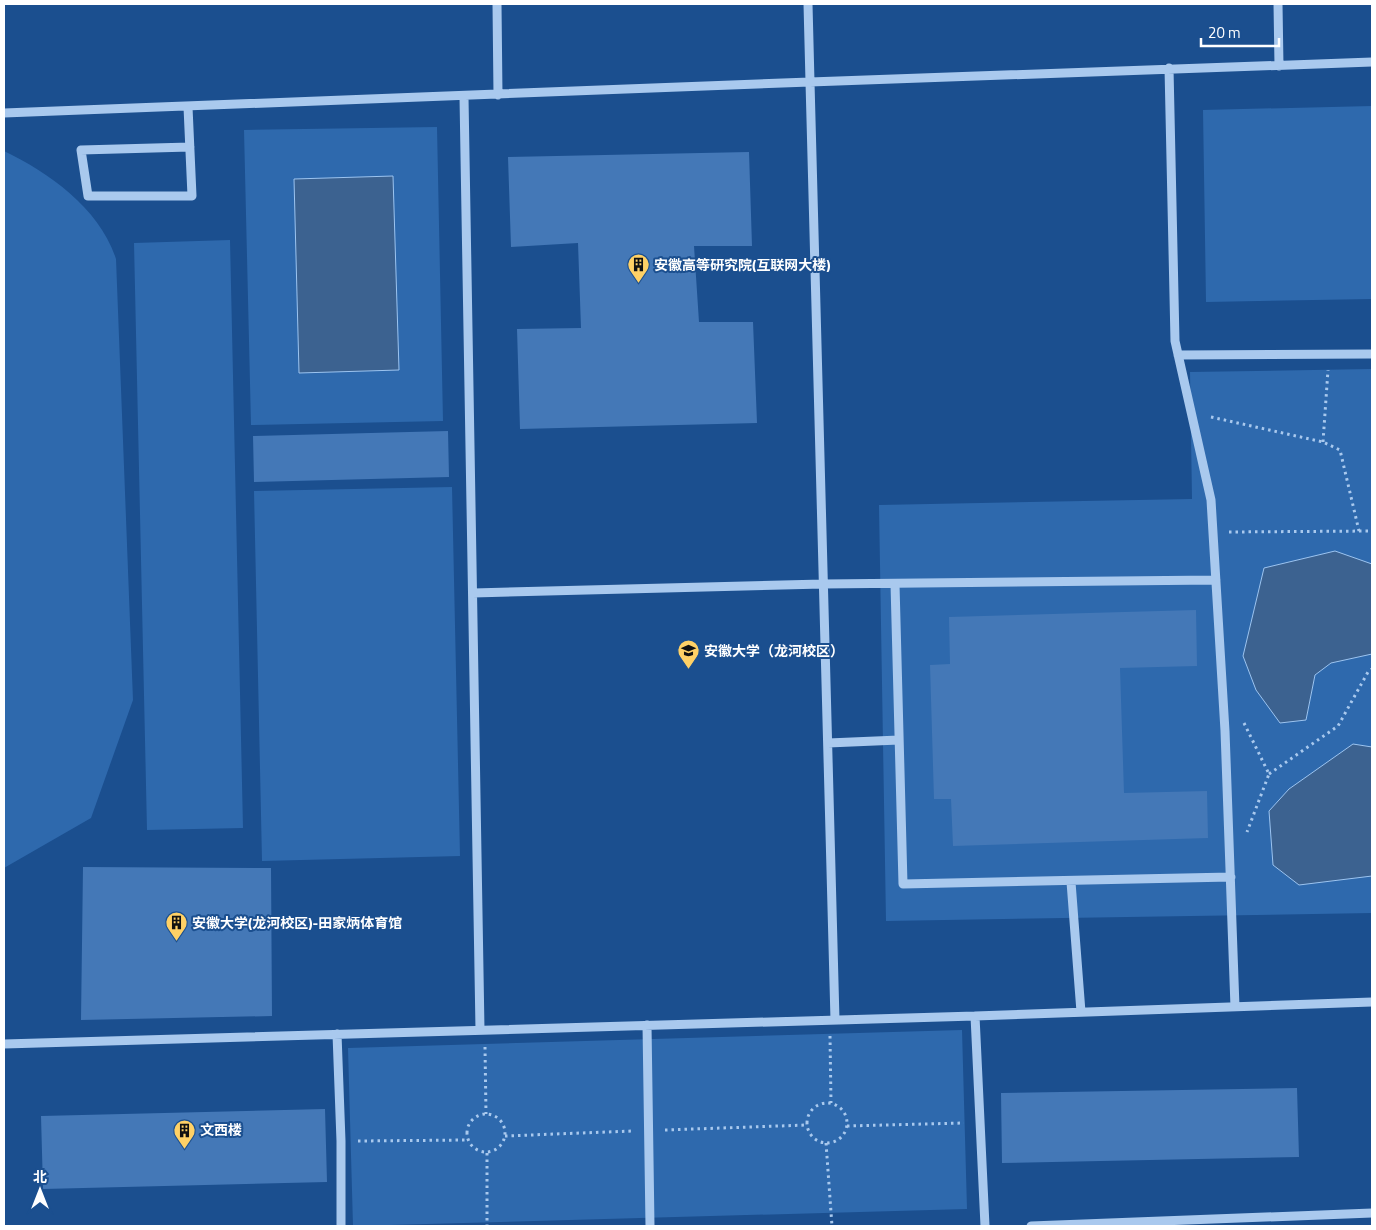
<svg xmlns="http://www.w3.org/2000/svg" width="1376" height="1230" font-family="'Titillium Web','Noto Sans SC',sans-serif">
<style>
.green{fill:#2e69ad}
.water{fill:#3c6290;stroke:#9cc4f0}
.building{fill:#4478b7}
.lines{fill:none;stroke-linecap:round;stroke-linejoin:round}
.path{stroke:#a9c9ee;stroke-width:3;stroke-dasharray:2.5 4;stroke-linecap:butt}
.minor{stroke:#a9c9ee;stroke-width:9}
.labels{text-anchor:middle;stroke-width:4;stroke-linejoin:round;paint-order:stroke}
.poi-label{font-size:14px;font-weight:bold;fill:#fff;stroke:#1b4f8f;text-anchor:start}
</style>
<rect width="100%" height="100%" fill="#1b4f8f"/>
<path class="green" d="M1372 106V299L1206 302 1203 110Z
M437 127 443 421 251 425 244 130Z
M4 151C50 173 100 209 116 259L133 700 91 818 4 868Z
M230 240 243 828 147 830 134 243Z
M1372 369V913L886 921 879 505 1192 499 1190 372Z
M452 487 460 856 262 861 254 491Z
M962 1030 967 1209 353 1226 348 1048Z"/>
<path class="water" d="M393 176 399 370 299 373 294 179Z
M1335 551 1372 564V654L1331 663 1315 675 1306 720 1280 723 1256 690 1243 656 1264 568Z
M1353 744 1372 747V876L1299 885 1273 865 1269 811 1289 789Z"/>
<path class="building" d="M749 152 752 246H694L699 322H753L757 423 520 429 517 329 581 328 578 243 511 247 508 157Z
M448 431 449 477 254 482 253 436Z
M1196 610 1197 666 1120 668 1124 793 1207 791 1208 838 953 846 951 799H934L930 665 950 664 949 617Z
M83 867 271 868 272 1016 81 1020Z
M1297 1088 1299 1157 1002 1163 1001 1093Z
M325 1109 327 1182 43 1189 41 1116Z"/>
<g class="lines">
<path class="path" d="M1211 417 1323 442 1340 450 1359 531
M1323 442 1328 370
M1229 532 1372 531
M1244 723 1269 774 1247 832
M1269 774 1338 726 1368 672 1372 669
M830 1036 831 1103
M485 1047 486 1114
M807 1123a20 20 0 1 1 40 0a20 20 0 1 1-40 0Z
M467 1133a19 19 0 1 1 38 0a19 19 0 1 1-38 0Z
M847 1126 964 1123
M665 1130 807 1125
M505 1136 632 1131
M358 1141 468 1140
M826 1143 832 1226
M487 1153V1226"/>
<path class="minor" d="M497 4 498 95
M808 4 810 82 1372 62
M1278 4 1279 66
M1169 68 1175 341 1211 500 1225 731 1235 1007
M464 97 480 1030
M188 107 192 196H88L81 150 190 147
M4 113 810 82 835 1020
M1178 355 1372 354
M895 584 903 884 1231 877
M473 593 823 584 1216 580
M828 743 899 740
M1071 882 1081 1012
M975 1016 1372 1002
M647 1025 650 1226
M337 1034 341 1141V1226
M4 1044 975 1016 985 1226
M1031 1226 1372 1213"/>
</g>
<defs>
<symbol id="building-pin" viewBox="-11 -11 22 30"><path d="M0 17L-7.5 6A9.5 9.5 0 1 1 7.5 6Z" fill="#ffd166" stroke="#1b4f8f"/><path d="M-4-6H4V6H1V3H-1V6H-4ZM-2.5-4.3h1.7v1.8h-1.7ZM.8-4.3h1.7v1.8H.8ZM-2.5-1h1.7V.8h-1.7ZM.8-1h1.7V.8H.8Z" fill="#111"/></symbol>
<symbol id="university-pin" viewBox="-11 -11 22 30"><path d="M0 17L-7.5 6A9.5 9.5 0 1 1 7.5 6Z" fill="#ffd166" stroke="#1b4f8f"/><path d="M0-5L7-2L0 1L-7-2ZM-4 1L0 2.5L4 1V4Q0 6-4 4Z" fill="#111"/></symbol>
</defs>
<g fill-rule="evenodd">
<use href="#building-pin" x="626" y="252" width="25" height="34"/>
<use href="#university-pin" x="676" y="638" width="25" height="34"/>
<use href="#building-pin" x="164" y="910" width="25" height="34"/>
<use href="#building-pin" x="172" y="1118" width="25" height="34"/>
</g>
<g class="labels">
<g class="poi-label">
<text x="654" y="270">安徽高等研究院(互联网大楼)</text>
<text x="704" y="656">安徽大学（龙河校区）</text>
<text x="192" y="928">安徽大学(龙河校区)-田家炳体育馆</text>
<text x="200" y="1135">文西楼</text>
</g>
</g>
<rect width="1376" height="1230" fill="none" stroke="#ffffff" stroke-width="10"/>
<g transform="translate(40 1190)" stroke="#1b4f8f" stroke-width="4" paint-order="stroke">
<path d="M0-4L9 19L0 12L-9 19Z" fill="#ffffff"/>
<text y="-8" font-size="14" font-weight="bold" text-anchor="middle" fill="#ffffff">北</text>
</g>
<path d="M1201 38v8h78v-8" fill="none" stroke="#ffffff" stroke-width="2.5"/>
<text x="1208" y="38" font-size="15" fill="#ffffff" stroke="#1b4f8f" stroke-width="4" paint-order="stroke">20 m</text>
</svg>
